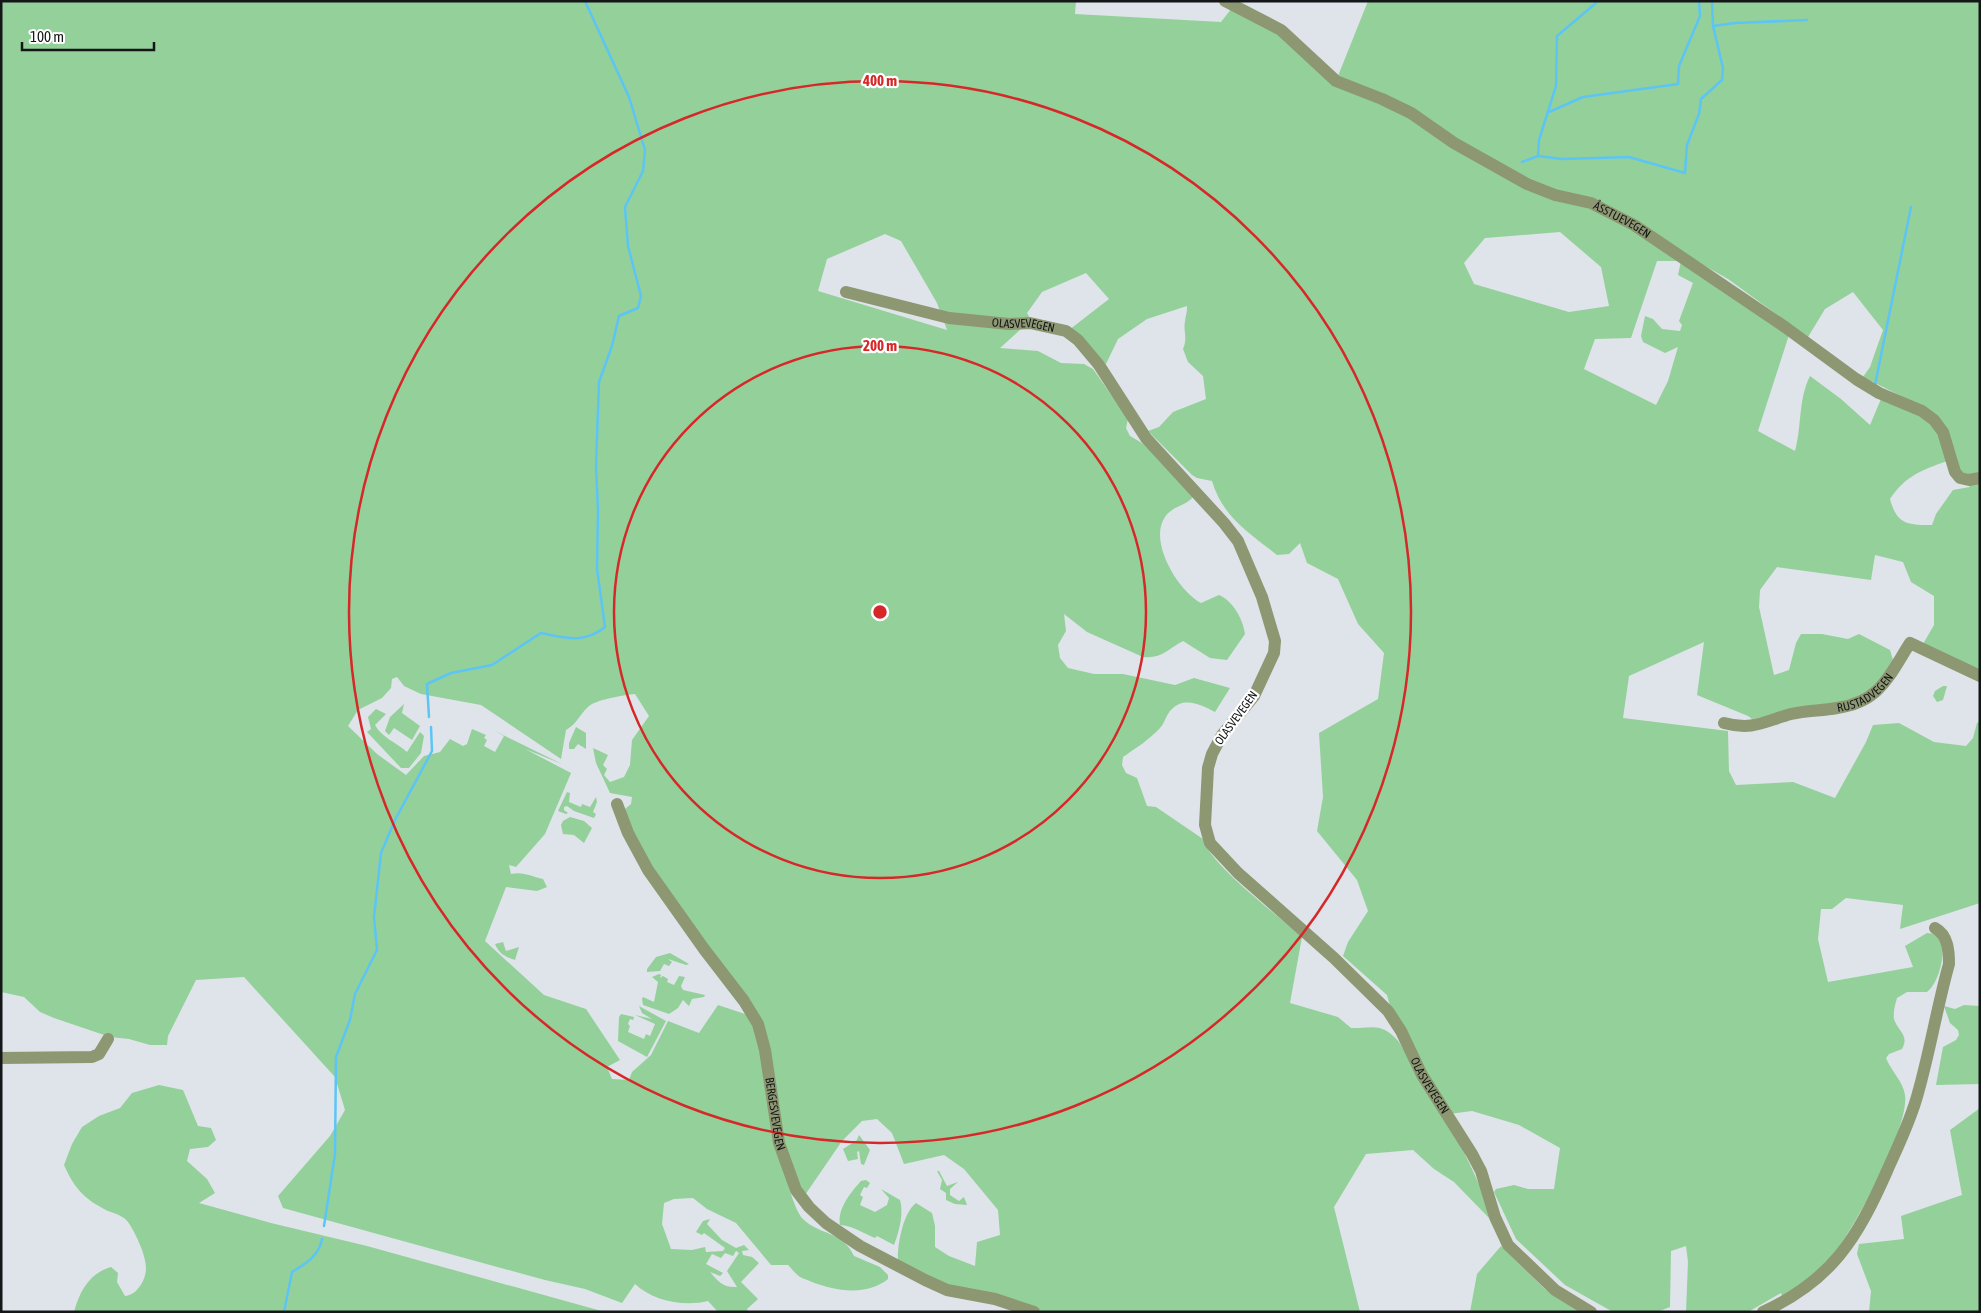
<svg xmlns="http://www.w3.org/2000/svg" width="1981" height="1313" font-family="'Asap Condensed',sans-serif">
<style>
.green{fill:#94d09a;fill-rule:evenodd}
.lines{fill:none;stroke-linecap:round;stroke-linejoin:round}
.stream{stroke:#5cc5f5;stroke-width:2.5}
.minor{stroke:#8d9772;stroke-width:12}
.ring{fill:none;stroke:#d62828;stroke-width:2.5}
.labels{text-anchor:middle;stroke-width:4.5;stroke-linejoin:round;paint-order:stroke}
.street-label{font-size:12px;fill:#141618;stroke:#fff}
.centre{fill:#d62828;stroke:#fff;stroke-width:2.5}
.ring-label{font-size:15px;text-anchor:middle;font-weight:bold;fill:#d62828;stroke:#fff;stroke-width:4.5;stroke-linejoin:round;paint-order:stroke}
</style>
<rect width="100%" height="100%" fill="#dee4ea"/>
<path class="green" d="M1 1H1076L1075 14 1221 22 1235 4 1338 76 1368 1H1980V671L1923 644 1934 625V596L1911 582 1903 562 1875 555 1871 580 1777 567 1760 590 1759 607 1774 675 1789 670 1796 643 1801 634H1822L1848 639 1859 634 1890 650 1893 660 1882 680 1852 702 1752 719 1748 716 1697 695 1704 642 1629 676 1623 718 1728 731 1729 771 1736 785 1793 782 1835 798 1866 742 1873 725 1899 723 1934 742 1966 746 1973 738 1977 723 1980 721V903L1900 929 1903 905 1846 898 1832 909H1821L1818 939 1828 982 1913 967 1905 946 1927 933 1936 934C1938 939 1942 944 1942 949 1944 961 1937 985 1927 992H1907L1897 998C1895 1005 1893 1012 1894 1019 1897 1030 1910 1035 1902 1049L1889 1054 1886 1058C1891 1071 1903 1081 1905 1095 1910 1129 1846 1246 1820 1271 1809 1281 1795 1288 1782 1296L1781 1293 1748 1312H1686L1688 1262 1686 1246 1671 1251 1670 1307 1657 1312H1613L1565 1285 1516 1239 1494 1192 1496 1189 1514 1185 1528 1189H1554L1560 1148 1519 1125 1472 1111 1449 1114 1392 1013 1387 995 1343 956 1348 942 1368 911 1357 880 1317 831 1323 797 1319 733 1378 699 1384 653 1358 624 1338 579 1307 563 1300 543 1289 554 1277 555C1249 533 1222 516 1212 481L1197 478 1192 475 1148 431 1159 427 1173 412 1206 399 1203 376 1188 362 1183 349C1188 337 1183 332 1185 321 1186 315 1187 313 1187 306L1147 319 1118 339 1106 364 1069 330 1109 299 1086 273 1042 292 1027 313 1031 320 1000 348 1038 351 1061 363 1084 364 1093 369 1128 419 1126 428 1130 436 1147 446 1193 497C1186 506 1172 506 1165 517 1148 541 1178 591 1201 603L1219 595C1233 601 1243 619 1245 634L1227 660 1210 658 1183 641C1168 649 1162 659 1143 657L1087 632 1064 614 1066 631 1058 645 1060 658 1068 668 1094 674H1123L1175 685 1194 678 1230 688 1215 712C1203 705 1184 696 1172 709 1166 714 1165 723 1160 728 1149 740 1136 748 1123 757L1122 765 1126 773 1137 778 1147 806 1156 807 1203 839C1211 866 1279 916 1302 937L1290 1003 1338 1017 1351 1028C1374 1028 1382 1022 1399 1042 1434 1098 1469 1152 1491 1215L1489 1218 1454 1182 1434 1169 1413 1150 1366 1154 1334 1207 1360 1312H1042L950 1286 898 1262C897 1245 903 1213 916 1203L932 1213 935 1226V1247L949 1256 975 1266 977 1242 1000 1235 998 1210 964 1169 944 1155 904 1164 892 1133 877 1119 862 1121 842 1141 805 1195 785 1155 765 1039 637 848 625 809 631 804 632 797 610 793 596 763 593 748 608 755 603 765 607 769 604 775 610 782 624 777 630 765 632 740 649 716 635 694C624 695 594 700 588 707 579 715 577 724 566 730L561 759 481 705 421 694 404 686 397 677 392 679 391 688 382 698 358 710 348 726 377 754 406 775 424 756 440 752 450 739 463 746 467 744 472 729 486 735 484 738 487 740 484 746 495 752 504 736 493 730 562 764 525 749 571 773 545 834 516 867 509 865 511 874C523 871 533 877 543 879L547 887 537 891 506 887 485 941 544 995 586 1009 620 1060 607 1067 612 1079 629 1080 632 1072 651 1055 668 1021 699 1033 718 1005 745 1014 756 1030C763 1064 784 1199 803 1219 819 1235 843 1231 854 1256L880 1267 888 1275V1279C863 1299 828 1289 802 1278 797 1276 792 1269 788 1265H771L736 1223 707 1209 693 1198 674 1199 664 1203 662 1224 671 1249 692 1250 705 1247 706 1252 723 1251 725 1248 704 1233 702 1235 696 1232 703 1221 710 1219 707 1224 722 1240 736 1248 744 1245 749 1250 742 1251 743 1255 752 1257 759 1263 741 1282 758 1299 747 1309 748 1312H718L708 1301C684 1307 653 1301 635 1284L622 1303 585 1289 545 1280 283 1208 278 1196 330 1136 345 1110 335 1077 244 977 196 980 168 1036 167 1045H150L129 1039 110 1037 54 1018 40 1012 24 997 1 992ZM1560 232 1601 267 1609 306 1569 312 1474 284 1464 263 1485 238ZM885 234 901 241 937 303 947 330 818 291 827 259ZM1684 254 1728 279 1808 337 1825 309 1853 292 1883 330 1870 367 1863 377 1899 395 1947 427 1881 399 1870 425 1841 399 1810 376C1798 400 1802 426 1795 451L1758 431 1789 335ZM1657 261H1681L1678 275 1693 283 1679 321 1682 325 1680 331 1662 329 1653 319 1645 316 1641 336 1643 342 1665 353 1678 347 1668 381 1656 405 1584 369 1595 339 1631 338ZM1947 461 1970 487 1953 490 1936 514 1932 525C1908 525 1897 525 1890 499 1905 476 1922 470 1947 461ZM736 1251 739 1253 727 1271 737 1287C723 1288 718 1281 710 1272L720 1276 723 1273 706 1264 712 1254 721 1258 725 1253 733 1256Z
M1943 686H1947L1943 700 1937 702 1933 696 1935 691Z
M404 704 402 713 420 726 412 740 394 728 389 735 385 731 390 717Z
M376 709 386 714 375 725C382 738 396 742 407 752L420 732 424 736 421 753 409 768H401L367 732 371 729 368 717Z
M576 727 586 733V749L578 744 574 749H569V743Z
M567 792 570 793 569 802 581 807 582 804 590 807 596 797 597 802 593 812 596 814 594 818 574 811 567 806 564 807V810L568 813 566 814 558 811Z
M570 817 584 821 592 828 584 843 574 835 563 834 561 825 563 821Z
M503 942 506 951 519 947 515 960C506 957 499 954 495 944Z
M670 953 689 964 686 965 668 959 672 962 669 966 664 964 660 971 647 972V969L656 957Z
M659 974 661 975 660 978 663 976 668 979 667 982 674 985 679 976 685 977 681 986 683 990 705 995 704 997 692 999 689 1006 683 1000 678 1008 669 1014 643 1005 642 999 643 997 654 1002 658 982 652 977Z
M1964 1005 1980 1006V1084L1936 1085 1943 1047 1956 1040 1959 1035 1958 1030 1950 1023 1944 1006 1955 1009Z
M639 1006 666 1021 647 1057 618 1041 619 1017 621 1014 634 1017 633 1020 630 1019 628 1024 630 1026 628 1032 644 1039 646 1034 650 1036 655 1024 635 1015 652 1019 642 1013Z
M159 1085 183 1090 198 1126 211 1128 216 1140 208 1147 190 1149 187 1161 207 1179 215 1193 199 1203 271 1223 367 1246 605 1312H74C80 1290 90 1273 111 1267L118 1273 117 1282 125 1296C137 1295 146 1280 146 1268 146 1255 135 1232 128 1222 124 1216 114 1213 108 1211 84 1199 75 1189 64 1165L72 1144 82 1127 99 1116 120 1108 132 1093Z
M1980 1108V1312H1869L1871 1291 1857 1254 1859 1244 1904 1239 1901 1216 1962 1195 1950 1130Z
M859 1135 870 1150 864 1165 861 1164 859 1151 857 1152 858 1159 848 1161 843 1149 857 1140Z
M937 1171H939L947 1186 958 1182 950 1189V1195L959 1201 964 1197 967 1205 955 1204 946 1200V1193L940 1189 942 1180Z
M866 1180 870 1183 867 1188 864 1187 860 1195 863 1197 860 1205 875 1212 887 1205 889 1198 881 1189 900 1200C904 1214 899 1232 894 1245L877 1236 875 1238C865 1234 851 1225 840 1225 837 1209 851 1192 861 1181Z
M1501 1246 1546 1290 1580 1312H1470L1477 1274Z"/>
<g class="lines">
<path class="stream" d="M1713 26 1735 23 1807 20
M1549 112 1583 97 1678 84 1679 66 1700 16 1699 1
M1538 156 1562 159 1629 157 1685 173 1687 145 1699 114 1701 99 1722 80 1723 68 1713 26 1712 1
M1522 162 1538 156 1539 140 1556 86 1557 36 1596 3 1595 1
M1875 385 1911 207
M429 717 427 684 451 673 492 665 541 633C566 638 584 644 605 627L597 569 598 511 596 466 599 382 612 346 619 316 638 308 641 296 628 246 625 207 643 171 645 150 629 97 585 1
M324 1226 335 1154 336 1057 350 1020 355 994 377 950 374 917 381 853 395 820 432 751 431 727
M284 1312 292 1272C305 1264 319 1256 322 1239"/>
<g class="minor">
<path id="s1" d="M1225 1 1281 30 1336 81 1382 99 1411 113 1454 143 1527 184 1555 195 1591 203 1634 225 1785 327 1856 379 1879 393 1922 411 1934 420 1943 432 1955 472 1960 478 1969 480 1980 478"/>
<path id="s2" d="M846 292 949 318 1009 324 1030 323 1066 331 1078 340 1099 365 1146 438 1224 523 1238 541 1262 597 1275 641 1274 653 1254 696 1222 735 1212 754 1208 768 1205 825 1210 843 1238 873 1334 958 1388 1011 1401 1031 1422 1075 1472 1154 1481 1171 1495 1217 1508 1245 1555 1290 1591 1312"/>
<path id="s3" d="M1724 723C1753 731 1765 721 1791 714 1806 710 1822 711 1837 708 1880 702 1889 676 1910 643L1980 676"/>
<path id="s4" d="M617 804 628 833 648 870 704 949 744 1001 758 1024 765 1050 779 1143 796 1190 809 1207 826 1223 860 1246 925 1280 947 1290 995 1299 1034 1312"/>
<path d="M1 1058 92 1057 99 1054 108 1039"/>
<path d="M1763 1312C1832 1280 1857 1239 1887 1171 1898 1146 1911 1120 1918 1093 1930 1051 1937 1007 1949 964 1949 951 1948 935 1935 928"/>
</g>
</g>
<g class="ring">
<circle cx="880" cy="612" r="266"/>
<circle cx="880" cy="612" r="531"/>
</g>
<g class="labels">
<g class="street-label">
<text dy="4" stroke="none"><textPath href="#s1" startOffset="458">ÅSSTUEVEGEN</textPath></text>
<text dy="4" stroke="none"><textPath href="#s2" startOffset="181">OLASVEVEGEN</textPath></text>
<text dy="4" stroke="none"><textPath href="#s3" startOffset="148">RUSTADVEGEN</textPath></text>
<text transform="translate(1236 718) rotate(-54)" y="4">OLASVEVEGEN</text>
<text dy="4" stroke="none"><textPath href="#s2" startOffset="1156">OLASVEVEGEN</textPath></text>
<text dy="4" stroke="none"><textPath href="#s4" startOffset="354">BERGESVEVEGEN</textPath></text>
</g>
</g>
<circle cx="880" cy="612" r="8" class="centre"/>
<g class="ring-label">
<text x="880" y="86">400 m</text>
<text x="880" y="351">200 m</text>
</g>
<rect width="1981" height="1313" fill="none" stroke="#141618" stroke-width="5"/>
<path d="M22 42v8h132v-8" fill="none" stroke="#141618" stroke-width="2.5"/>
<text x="30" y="42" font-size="15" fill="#141618" stroke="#ffffff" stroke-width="4" paint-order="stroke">100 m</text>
</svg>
